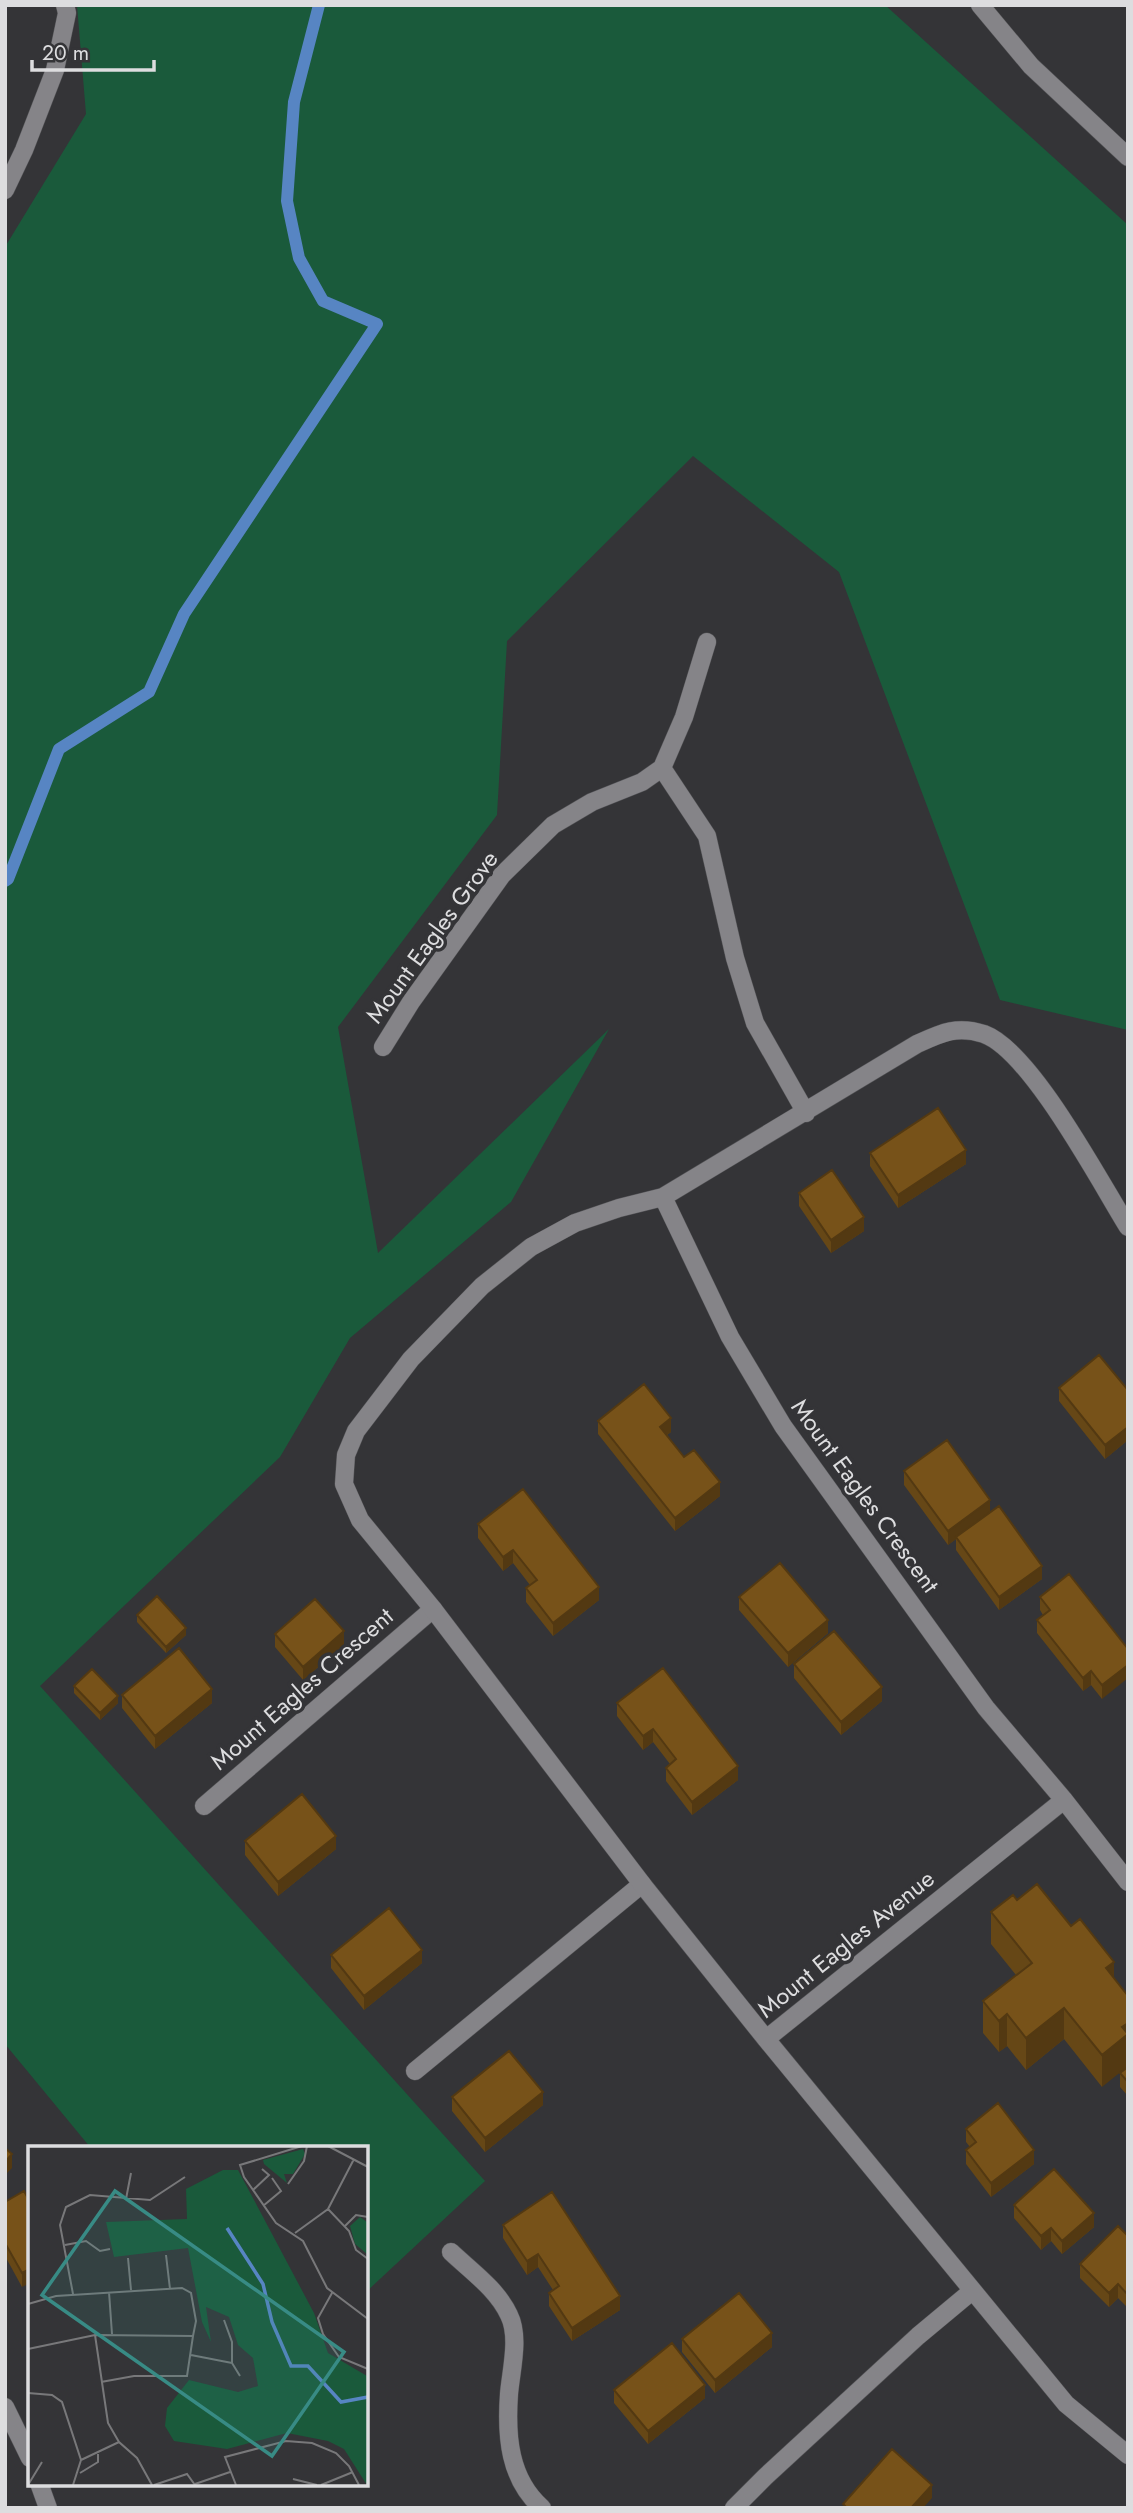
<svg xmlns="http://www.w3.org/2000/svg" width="1133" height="2513" font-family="Jost,sans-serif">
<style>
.green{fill:#1a5a3b}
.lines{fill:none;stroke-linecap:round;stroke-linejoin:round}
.stream{stroke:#5785c3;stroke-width:12}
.service-casing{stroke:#525255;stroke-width:19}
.minor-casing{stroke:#525255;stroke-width:19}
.service{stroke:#858488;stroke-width:18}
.minor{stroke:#858488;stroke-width:18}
.wall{fill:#664716}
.shaded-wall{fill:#533912}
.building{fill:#775219;stroke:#533912;stroke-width:2}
.labels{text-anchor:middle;stroke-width:7;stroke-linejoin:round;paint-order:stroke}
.street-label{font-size:24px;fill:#dddddf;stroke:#343437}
.inset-river{fill:none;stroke:#5785c3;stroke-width:3.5}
.inset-road{fill:none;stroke:#78787a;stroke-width:2}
.view{fill:#388b85;fill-opacity:0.15;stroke:#388b85;stroke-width:3.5}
.inset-edge{fill:none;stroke:#dddddf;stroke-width:3.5}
</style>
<rect width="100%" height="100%" fill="#343437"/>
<path class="green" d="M77 5H885L1128 225V1030L1000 1000 839 572 693 456 507 641 497 815 338 1027 378 1253 609 1029 511 1202 350 1338 280 1457 40 1686 485 2181 366 2292V2147H90L5 2044V247L86 114Z"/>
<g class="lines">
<path class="stream" d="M5 881 8 879 59 749 149 692 184 614 377 324 323 301 299 258 287 201 294 102 319 5"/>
<defs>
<path id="service" d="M204 1806 433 1609
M415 2071 642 1884
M451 2252C471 2271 497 2289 509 2315 520 2337 511 2370 509 2394 506 2436 509 2479 542 2508"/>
<path id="minor" d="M980 5 1031 66 1128 157
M5 190 24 150 55 70 67 13 65 5
M662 768 707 836 735 958 755 1023 806 1113
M383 1047 411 1002 502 875 553 825 592 802 642 782 662 768 684 717 707 642
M663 1197 917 1044C941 1033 957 1025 984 1034 1031 1051 1100 1182 1128 1227
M1128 1882 1064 1800 986 1708 783 1426 730 1337 663 1197 619 1208 575 1223 531 1247 482 1286 411 1359 356 1431 346 1455 344 1484 360 1520 433 1609 642 1884 766 2039 1066 2404 1128 2455
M766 2039 1064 1800
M5 2407 30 2458
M39 2483 48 2508
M734 2508 765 2477 918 2336 972 2291"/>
</defs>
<use href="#service" class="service-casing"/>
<use href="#minor" class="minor-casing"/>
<use href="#service" class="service"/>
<use href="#minor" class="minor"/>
</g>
<path class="wall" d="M870 1153 966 1164 898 1208 870 1166Z
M799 1193 864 1231 831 1253 799 1206Z
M1059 1388 1128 1390V1440L1105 1459 1059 1401Z
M598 1421 671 1432 667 1435 684 1457 720 1496 675 1531 598 1434Z
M904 1471 990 1512 1042 1579 999 1610 956 1550V1539L948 1545 904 1485Z
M478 1524 599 1600 553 1636 526 1602V1588L530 1585 513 1563 503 1571 478 1538Z
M739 1597 828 1633 788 1667 739 1610Z
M1040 1597 1128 1649 1102 1699 1091 1685 1083 1691 1037 1633V1620L1043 1615 1040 1610Z
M137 1615 186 1635 166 1653 137 1622Z
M275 1634 344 1645 303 1680 275 1647Z
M794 1664 882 1701 841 1735 794 1678Z
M74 1686 118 1703 100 1720 74 1693Z
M122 1695 212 1703 155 1749 122 1708Z
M617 1703 738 1780 692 1815 666 1781V1768L670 1764 653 1742 643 1750 617 1716Z
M245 1841 336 1849 278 1896 245 1855Z
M1017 1900 1071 1926 1114 1962 1102 2087 1064 2039 1026 2070 1007 2046 999 2052 983 2033V2001L1016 1975 991 1944V1912Z
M331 1955 422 1963 364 2010 331 1968Z
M1128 2067V2096L1120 2087V2073Z
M452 2097 543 2105 485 2152 452 2111Z
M966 2129 1034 2164 991 2197 966 2164V2150L970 2147 966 2142Z
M5 2202H30L22 2287 5 2256Z
M1014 2205 1094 2227 1062 2254 1051 2241 1041 2250 1014 2218Z
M503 2225 620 2310 572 2341 549 2306V2293L553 2290 538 2267 527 2275 503 2238Z
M1128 2236V2308L1118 2298 1109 2307 1080 2278V2264Z
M682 2339 772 2347 715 2393 682 2352Z
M614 2390 705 2398 648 2444 614 2403Z"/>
<path class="shaded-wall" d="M966 1150V1164L898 1208V1195Z
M864 1217V1231L831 1253V1240Z
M671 1418V1432L660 1440V1427Z
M1128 1427V1440L1105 1459V1445Z
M720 1482V1496L675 1531V1518Z
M990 1500V1514L948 1545V1531Z
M513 1550V1563L503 1571V1557Z
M1042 1566V1579L999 1610V1597Z
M599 1587V1600L553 1636V1623Z
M828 1620V1633L788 1667V1653Z
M186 1628V1635L166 1653V1647Z
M344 1631V1645L303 1680V1667Z
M1128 1665V1678L1102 1699V1685Z
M1091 1671V1685L1083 1691V1678Z
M882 1687V1701L841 1735V1722Z
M212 1689V1703L155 1749V1736Z
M118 1696V1703L100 1720V1713Z
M653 1729V1742L643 1750V1736Z
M738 1766V1780L692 1815V1802Z
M336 1836V1849L278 1896V1882Z
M422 1950V1963L364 2010V1996Z
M1114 1962V1994L1106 1968Z
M1064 2008V2039L1026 2070V2038Z
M1007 2014V2046L999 2052V2021Z
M1128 2023V2066L1102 2087V2055L1122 2027Z
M543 2092V2105L485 2152V2138Z
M1034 2150V2164L991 2197V2183Z
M12 2154V2168L5 2175V2162Z
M1094 2213V2227L1062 2254V2241Z
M1051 2228V2241L1041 2250V2236Z
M538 2254V2267L527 2275V2261Z
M30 2269V2283L22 2287V2273Z
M1118 2284V2298L1109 2307V2293Z
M620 2296V2310L572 2341V2328Z
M772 2333V2347L715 2393V2380Z
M705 2385V2398L648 2444V2431Z
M932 2485V2498L923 2508H911Z"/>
<path class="building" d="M938 1108 966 1150 898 1195 870 1153Z
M832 1170 864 1217 831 1240 799 1193Z
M1099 1355 1128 1390V1427L1105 1445 1059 1388Z
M644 1384 671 1418 660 1427 684 1457 694 1450 720 1482 675 1518 598 1421Z
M947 1440 990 1500 948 1531 904 1471Z
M523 1489 599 1587 553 1623 526 1588 537 1580 513 1550 503 1557 478 1524Z
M999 1506 1042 1566 999 1597 956 1537Z
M780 1563 828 1620 788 1653 739 1597Z
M1069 1574 1128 1649V1665L1102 1685 1091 1671 1083 1678 1037 1620 1050 1610 1040 1597Z
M157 1596 186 1628 166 1647 137 1615Z
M315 1599 344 1631 303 1667 275 1634Z
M834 1631 882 1687 841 1722 794 1664Z
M179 1648 212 1689 155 1736 122 1695Z
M663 1668 738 1766 692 1802 666 1768 676 1759 653 1729 643 1736 617 1703Z
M92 1669 118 1696 100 1713 74 1686Z
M302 1794 336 1836 278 1882 245 1841Z
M1037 1884 1071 1926 1080 1919 1114 1962 1106 1968 1128 1996V2023L1122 2027 1128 2034 1102 2055 1064 2008 1026 2038 1007 2014 999 2021 983 2001 1032 1963 991 1912 1013 1895 1017 1900Z
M389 1908 422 1950 364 1996 331 1955Z
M509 2051 543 2092 485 2138 452 2097Z
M1128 2067V2082L1120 2073Z
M998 2103 1034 2150 991 2183 966 2150 976 2142 966 2129Z
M5 2148 12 2154 5 2162Z
M1054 2169 1094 2213 1062 2241 1051 2228 1041 2236 1014 2205Z
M24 2191 30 2202V2269L22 2273 5 2243V2202Z
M552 2192 620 2296 572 2328 549 2293 559 2286 538 2254 527 2261 503 2225Z
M1118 2226 1128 2236V2295L1118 2284 1109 2293 1080 2264Z
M739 2293 772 2333 715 2380 682 2339Z
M672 2343 705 2385 648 2431 614 2390Z
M892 2449 932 2485 911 2508H847L843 2504Z"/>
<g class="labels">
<g class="street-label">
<text transform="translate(432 937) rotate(-54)" y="8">Mount Eagles Grove</text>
<text transform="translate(865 1496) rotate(54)" y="8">Mount Eagles Crescent</text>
<text transform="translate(302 1689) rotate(-41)" y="8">Mount Eagles Crescent</text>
<text transform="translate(846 1944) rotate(-39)" y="8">Mount Eagles Avenue</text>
</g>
</g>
<g transform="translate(28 2146)">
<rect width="340" height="340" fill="#343437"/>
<path d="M275 3 277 8 265 28H256L259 37 236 18 235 14ZM195 24H210L286 167 300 207 339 230V339L316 303 300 295 259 287 199 303 146 295 137 280 139 262 161 234 210 246 230 240 225 212 210 199 201 171 178 161 183 196 174 176 160 102 86 111 78 76 159 73 158 43ZM332 71 339 76V108L327 98 322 80Z" fill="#1a5a3b"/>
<path class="inset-river" d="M199 82 235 138 244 176 263 220H280L313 256 340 251"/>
<path class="inset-road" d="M274 0 212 19 216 31 248 77 275 95 299 142 340 173M300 0 340 21M260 38 276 15 279 0M225 44 241 29 234 23M98 53 103 27M235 60 253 45 244 32M300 63 321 85 328 104 340 113M317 80 328 69 340 71M267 87 300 63 326 13M37 99 58 95 72 105 82 103M138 109 142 143M100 112 103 144M81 146 84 188M304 147 290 172 295 188 311 211 340 223M45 148 32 79 38 61 62 49 122 54 157 31M0 158 28 150 154 142 163 147 168 175 165 190 67 189 0 203M196 174 204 196V217L212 230M67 189 80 277 91 296 109 312 124 339M163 209 204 217M73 236 106 230H159L165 190M0 247 24 249 34 256 53 314 45 339M53 314 91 296M52 327 70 316V308M265 333 289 339M167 338 202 326M0 339 14 316M126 339 159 328 167 339M208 339 197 311 258 295 284 297 308 307 321 320 331 339M293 339 325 326"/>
<path class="view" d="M87 45 316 206 244 310 14 149Z"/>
<rect width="340" height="340" class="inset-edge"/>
</g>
<rect width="1133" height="2513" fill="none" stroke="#dddddf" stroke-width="14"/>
<path d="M32 60v10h122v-10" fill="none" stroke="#dddddf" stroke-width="3.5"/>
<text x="42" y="60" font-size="21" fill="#dddddf" stroke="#343437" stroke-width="5" paint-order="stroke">20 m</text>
</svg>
